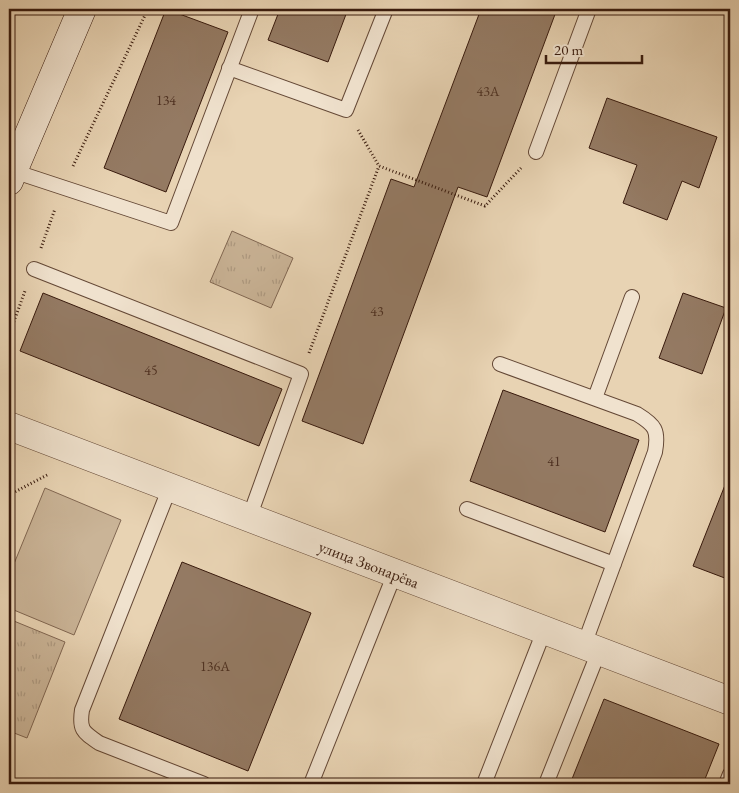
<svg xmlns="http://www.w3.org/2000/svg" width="739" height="793" font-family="'EB Garamond',serif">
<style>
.park{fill:url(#park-tufts);stroke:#816752}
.pitch{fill:#cab497;stroke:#816752}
.building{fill:#947a63;stroke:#381a0d}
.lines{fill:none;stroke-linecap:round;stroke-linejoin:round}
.lane-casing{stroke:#644836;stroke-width:16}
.street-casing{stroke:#644836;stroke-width:29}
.secondary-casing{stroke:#381a0d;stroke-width:29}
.path{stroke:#381a0d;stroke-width:3;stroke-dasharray:1 2.5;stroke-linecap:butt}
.lane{stroke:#f0e2ce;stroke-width:14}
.street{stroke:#f0e2ce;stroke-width:28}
.secondary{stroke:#f0e2ce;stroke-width:28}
.labels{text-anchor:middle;stroke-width:4;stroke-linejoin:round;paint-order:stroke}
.number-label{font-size:14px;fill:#4f3222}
.street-label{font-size:16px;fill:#381a0d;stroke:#f0e2ce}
</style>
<defs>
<pattern id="park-tufts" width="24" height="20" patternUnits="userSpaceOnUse" patternTransform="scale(1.25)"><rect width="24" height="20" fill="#cab497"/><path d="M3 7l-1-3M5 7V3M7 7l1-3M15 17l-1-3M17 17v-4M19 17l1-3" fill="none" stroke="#ae9a81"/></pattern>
</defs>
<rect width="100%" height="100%" fill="#e8d3b3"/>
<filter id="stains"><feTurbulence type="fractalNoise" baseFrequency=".004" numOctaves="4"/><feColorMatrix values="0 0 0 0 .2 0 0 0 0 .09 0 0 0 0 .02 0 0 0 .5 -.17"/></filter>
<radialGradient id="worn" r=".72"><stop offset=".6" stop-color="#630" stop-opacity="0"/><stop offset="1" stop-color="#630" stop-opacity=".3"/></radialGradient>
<path class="park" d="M232 231 293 258 271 308 210 282Z
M9 619 65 642 27 738 9 731Z"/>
<path class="pitch" d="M45 488 121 520 74 635 9 608V576Z"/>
<path class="building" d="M166 9 228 32 166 192 104 168Z
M280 9H348L328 62 268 40Z
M481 9H557L487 197 458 187 363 444 302 421 391 179 414 187Z
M607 98 717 137 699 188 682 181 667 220 623 203 637 165 589 148Z
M43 293 282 389 259 446 20 351Z
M683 293 726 308 702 374 659 358Z
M503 390 639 440 605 532 470 481Z
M729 475 730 476V580L693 566Z
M182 562 311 613 248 771 119 719Z
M604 699 719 744 703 784H570Z"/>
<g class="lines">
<defs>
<path id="lane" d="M229 68 346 110 386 9
M536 152 589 9
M13 171 171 223 252 9
M34 269 301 374 249 518
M500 364 637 414C655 425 659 430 655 452L584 645
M595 398 632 297
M170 487 82 710C79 730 83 732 99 743L204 784
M467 509 614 564
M311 784 395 573
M484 784 544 631
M546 784 599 651
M726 784 730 774"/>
<path id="street" d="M9 426 730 701"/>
<path id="secondary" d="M9 181 82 9"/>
</defs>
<use href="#lane" class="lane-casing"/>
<use href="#street" class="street-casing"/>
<use href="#secondary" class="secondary-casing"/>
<path class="path" d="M358 130 379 166 485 206 521 168
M73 166 148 9
M41 248 55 209
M9 335 25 291
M309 353 379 166
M9 495 49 474"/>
<use href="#lane" class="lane"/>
<use href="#street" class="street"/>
<use href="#secondary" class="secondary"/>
</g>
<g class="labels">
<g class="number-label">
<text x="488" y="96">43А</text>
<text x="166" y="105">134</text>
<text x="377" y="316">43</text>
<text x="151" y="375">45</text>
<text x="554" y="466">41</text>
<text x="215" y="671">136А</text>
</g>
<g class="street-label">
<text transform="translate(369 564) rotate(21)" y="6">улица Звонарёва</text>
</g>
</g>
<rect width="739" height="793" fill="none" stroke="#e8d3b3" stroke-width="30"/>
<rect x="10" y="10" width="719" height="773" fill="none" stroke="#381a0d" stroke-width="2.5"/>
<rect x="15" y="15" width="709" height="763" fill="none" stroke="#381a0d"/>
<path d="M546 55v8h96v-8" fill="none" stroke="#381a0d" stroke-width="2.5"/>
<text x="554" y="55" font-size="15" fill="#381a0d" stroke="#f0e2ce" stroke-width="4" paint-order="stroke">20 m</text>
<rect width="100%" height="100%" filter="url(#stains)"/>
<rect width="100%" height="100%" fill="url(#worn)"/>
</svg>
